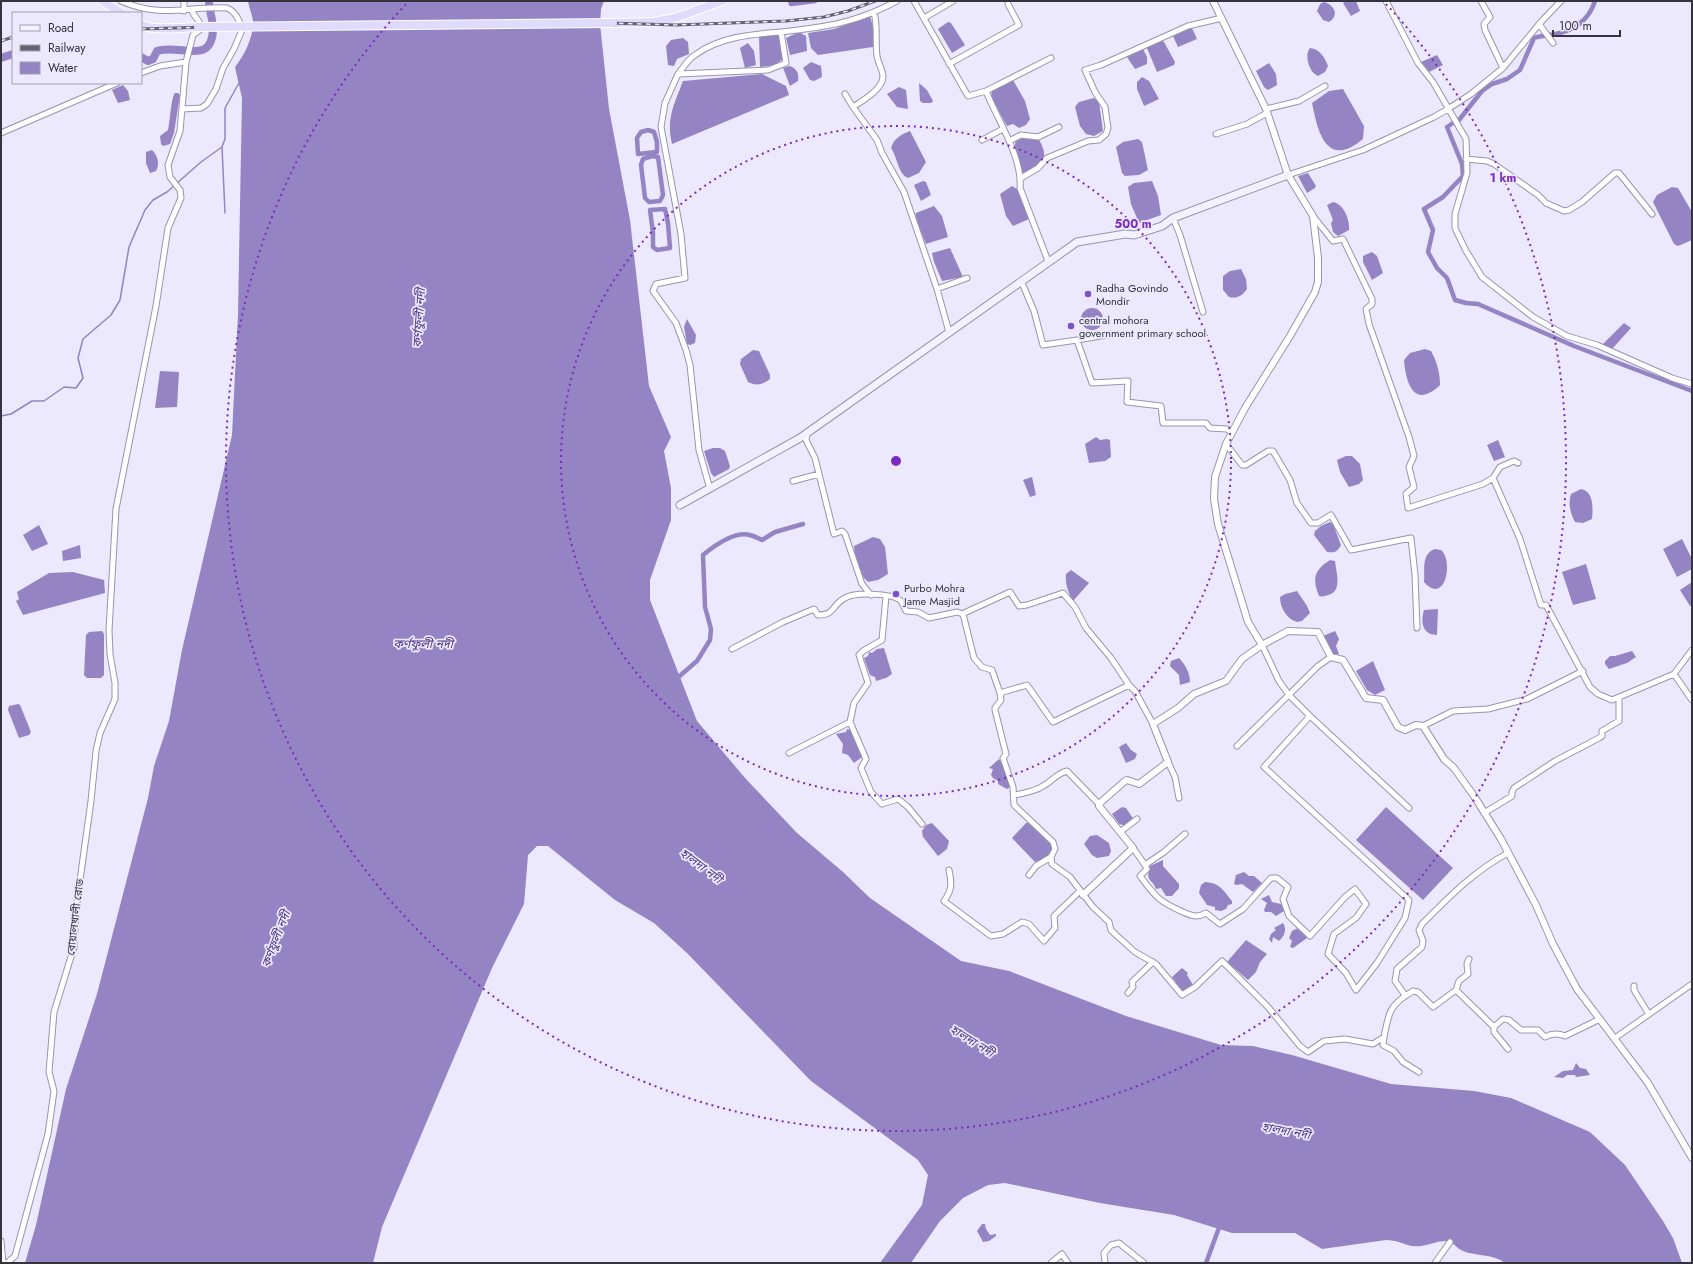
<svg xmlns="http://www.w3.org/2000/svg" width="1693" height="1264" font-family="Jost,'Noto Sans Bengali',sans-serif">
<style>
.water{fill:#9484c4}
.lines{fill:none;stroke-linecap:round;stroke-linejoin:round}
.stream{stroke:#9484c4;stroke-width:1.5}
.canal{stroke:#9484c4;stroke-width:4.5}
.river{stroke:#9484c4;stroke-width:8}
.minor-casing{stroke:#9994ad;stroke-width:7}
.tertiary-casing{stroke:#9994ad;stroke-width:8}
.secondary-casing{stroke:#9994ad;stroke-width:9}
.trunk-casing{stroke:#fff;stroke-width:10}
.minor{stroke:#fff;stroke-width:5}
.tertiary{stroke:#fff;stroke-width:6}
.secondary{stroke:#f4f1fe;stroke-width:7}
.trunk{stroke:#e0dafc;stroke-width:8}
.rail-casing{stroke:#666370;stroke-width:3}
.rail{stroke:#ece8fd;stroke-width:1.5;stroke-dasharray:4.5;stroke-linecap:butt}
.trunk-bridge-casing{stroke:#fff;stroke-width:10;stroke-linecap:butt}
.trunk-bridge{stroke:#e0dafc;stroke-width:8}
.ring{fill:none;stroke:#7b2cbf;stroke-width:2;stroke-dasharray:2 4}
.poi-dot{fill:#7951ca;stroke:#ece8fd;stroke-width:1.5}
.labels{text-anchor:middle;stroke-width:3.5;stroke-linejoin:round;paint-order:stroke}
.poi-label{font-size:11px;fill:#35333d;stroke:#ece8fd;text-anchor:start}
.street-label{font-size:11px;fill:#35333d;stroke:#ece8fd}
.water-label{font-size:12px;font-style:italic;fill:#4f3683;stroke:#ece8fd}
.centre{fill:#7b2cbf;stroke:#ece8fd;stroke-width:2}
.ring-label{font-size:12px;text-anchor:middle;font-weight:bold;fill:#7b2cbf;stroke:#ece8fd;stroke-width:3.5;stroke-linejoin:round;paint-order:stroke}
</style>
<rect width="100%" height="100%" fill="#ece8fd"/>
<path class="water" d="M248 1H604L601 9 600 24 609 109 630 220 649 386 671 437 664 451 671 488V520L650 580V600L697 721 745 778 797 833 843 872 870 898 961 961 1009 971 1126 1016 1221 1045 1253 1046 1292 1055 1391 1084 1474 1091 1511 1098 1590 1132 1625 1165 1663 1221 1673 1238 1682 1263H1505C1492 1253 1475 1257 1461 1250 1455 1247 1453 1241 1446 1241 1434 1241 1424 1248 1412 1246 1403 1244 1396 1240 1386 1240L1322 1249 1295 1233H1232L1174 1215 1100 1203 1005 1183 988 1185 963 1198 940 1221 911 1263H880L922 1205 928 1175 918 1160 811 1081 687 953 654 923 615 900 548 846H537L528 855 524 904 492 968 382 1227 373 1263H25L36 1225 66 1089 97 994 148 798 154 766 169 721 182 650 232 435 238 314 242 98 235 67C244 56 253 38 253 23 253 16 249 8 248 1Z
M1346 1H1356L1360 11 1351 16 1343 3Z
M1324 2C1334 5 1340 15 1329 22L1323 20 1317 11 1320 4Z
M870 16 874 30 873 47 818 55 811 48 808 33 834 29Z
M948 22 951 23 965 45 952 53 938 29Z
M1188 28H1192L1197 39 1178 47 1172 34Z
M799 32 806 36 807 51 790 55 786 38Z
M779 34 783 59 775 65 760 67 759 37Z
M683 38 688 42 689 54 677 59 674 66 668 65 666 46 671 40Z
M1161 40 1164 42 1175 62 1174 65 1157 72 1147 48Z
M748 43 754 51 756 65 745 68 740 48Z
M1310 48C1320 49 1325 58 1328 66L1325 72 1318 76C1309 73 1304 55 1310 48Z
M1143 49 1147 57V64L1135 69 1127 57Z
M1437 55 1443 65 1429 72 1421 62Z
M811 62 821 66 822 77 814 81 810 80 803 68Z
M1269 63 1276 74 1277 85 1268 90 1264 87 1256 71Z
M790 66C797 69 799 73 798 81L790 86 783 68Z
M762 74 786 86 789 95 672 144C666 118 674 105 683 81Z
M1142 77 1149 81 1159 99 1144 106 1137 89V82Z
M1013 80 1025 101 1030 119 1026 125 1019 128 1013 124 1007 126 991 97 992 91 999 86Z
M919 83 927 90 933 101 931 103H923L920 101Z
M123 85 128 91 130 100 118 103 112 90Z
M899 87 906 90 908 109 897 107 887 94Z
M1343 89 1364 126 1363 139C1359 142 1353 147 1347 149 1321 158 1316 120 1312 103L1329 91Z
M175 93H178L180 95 174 133 170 144 163 146 161 144 160 136 168 130C170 122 171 97 175 93Z
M1094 98 1099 102 1103 131 1094 136 1086 134 1080 126 1075 107 1079 102Z
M910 131 926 162 919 173 908 178C898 174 897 156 891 148 894 138 902 134 910 131Z
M1021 136 1038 138C1051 160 1042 163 1024 174 1017 166 1013 150 1016 139Z
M1138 139 1142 142 1148 170 1139 175 1125 176 1122 173 1116 147 1123 142Z
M152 150C158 156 160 164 156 171L150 173 146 163V152Z
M1308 173 1316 186 1315 188 1307 193 1298 176Z
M923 181 926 182 931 195 921 201 914 185Z
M1152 181 1158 196 1161 215 1139 223 1131 204 1128 187 1134 183Z
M1012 186 1017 189 1029 219 1013 226 1006 216 1000 194Z
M1672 187 1678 188 1692 212V240L1678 246 1674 244 1653 202 1657 195Z
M1333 202C1344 204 1350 220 1349 230L1338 236 1333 232 1331 223 1333 220 1327 205Z
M934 206 942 216 948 237 926 244 915 217 916 213Z
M950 248 963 277 942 281 934 262 932 253Z
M1372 252 1377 256 1383 273 1372 280 1363 262V256Z
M1241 269 1246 279 1247 289C1242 296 1237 299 1229 297L1223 290V276L1230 271Z
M1081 319a11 11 0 1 1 22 0a11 11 0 1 1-22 0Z
M687 319 696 335 695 343 690 345 687 344 684 327Z
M1624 323 1631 328 1612 349 1603 344Z
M1425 349 1431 351C1437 362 1440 373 1440 385 1415 409 1406 385 1404 360L1410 353Z
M753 350 759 351 770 375V379C762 385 756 386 748 382L740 364 741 359Z
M160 371 179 372 177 407 155 408Z
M1096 437 1100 440 1107 439 1110 440 1111 457 1105 461 1089 463 1085 444Z
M1498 440 1505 457 1494 461 1487 445Z
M713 448H720L725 451 730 466 729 469 714 477 711 473 704 451Z
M1346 456H1352L1360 464 1363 480 1359 484 1349 487 1340 472 1337 460Z
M1032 477 1036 495 1030 497 1023 480Z
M1581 489C1594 491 1593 509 1592 519L1583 523 1575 522C1570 513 1568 503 1571 494Z
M1330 522 1333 524 1341 545C1337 552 1335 553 1327 552L1314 535 1315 531 1321 526Z
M39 525 48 544 32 551 23 535Z
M873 537 880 539 885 547 888 574 878 580 868 582C858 573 855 559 854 546Z
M1682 539 1692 559V569L1677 577 1663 549Z
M80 545 81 558 63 561 62 551Z
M1435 549 1441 550C1454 561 1445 606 1424 582 1425 569 1421 554 1435 549Z
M1330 560 1335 561C1336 572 1343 591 1328 595 1325 596 1323 597 1319 596 1312 579 1314 570 1330 560Z
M1586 564 1596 599 1573 605 1562 572Z
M1071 570 1089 583 1073 601C1068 593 1065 583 1066 574Z
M73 572 104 580 105 593 23 615 16 601 19 599 17 592 49 573Z
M1692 582V605L1690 606 1680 590Z
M1297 591 1307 606 1310 613 1302 621 1297 622C1287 619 1280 608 1280 597L1285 594Z
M1438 609 1437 635C1421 635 1421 621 1424 610Z
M102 631 104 634V675L101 678H87L84 675 86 635 89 632Z
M1335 631 1339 639 1336 646 1339 654 1332 655 1323 636Z
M884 648 892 674 886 678 876 681 875 677 870 675 864 658 868 656 869 652 872 653 877 649Z
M1632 651 1636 657 1627 663 1609 669 1605 664V661L1610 656H1615Z
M1179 658C1185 664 1190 673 1190 682L1180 685 1179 675 1170 666 1171 661Z
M1373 661 1385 690 1375 695 1367 690 1356 671Z
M18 704 20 705 31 732 29 735 19 738 8 710 9 706Z
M847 729 850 730 862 757 854 763 848 755 842 753 843 744 836 734 846 732Z
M1126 743 1131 750 1137 754 1135 759 1126 763 1119 747Z
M999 759 1003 764 1004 769C1009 772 1011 781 1010 787L1007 789 998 784V781L993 778 991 775 993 769 989 768Z
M1122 807 1126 808 1134 820 1126 826 1119 824 1112 814Z
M1386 807 1453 868 1423 900 1356 840Z
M932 823 949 841 947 849 938 856 923 837 922 831 926 825Z
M1026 823H1029L1052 844C1053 854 1043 860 1035 862L1012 838Z
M1097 835 1109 843 1111 851 1109 856 1097 858 1092 855 1084 844 1090 836Z
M1163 860V866L1179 884V888L1172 896H1166L1161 888 1156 889C1152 878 1145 883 1150 866Z
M1244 872 1249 876H1254L1262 883 1253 892 1242 884 1237 885 1234 884 1236 875Z
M1205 882C1220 883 1223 890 1232 901V904L1228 905 1226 909 1221 911 1215 910V907L1207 905 1199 893 1201 885Z
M1269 895 1272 902 1281 904 1284 911 1276 916 1271 912H1265L1264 910 1267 903 1261 899Z
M1283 923C1287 929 1285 936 1279 941L1273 937 1272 943 1269 939 1271 934 1276 930 1274 928Z
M1298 928 1306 935 1307 938 1293 948 1290 947 1292 941 1289 938 1292 931Z
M1246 940 1267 954 1260 962 1256 972 1248 980 1227 962Z
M1182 968 1188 973 1187 975 1193 985 1183 992 1172 977Z
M1576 1063 1580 1068 1586 1069 1590 1075 1576 1077 1575 1075H1567L1563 1078 1554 1077 1563 1071 1573 1070Z
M982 1224H985L986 1229 990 1235 996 1234V1236L989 1241 983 1242 977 1231Z"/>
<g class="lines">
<path class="stream" d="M222 147 225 213
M1 416 11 414 32 401H44L64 387 76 388 83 378 78 358 83 339 111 315 120 300 129 247 145 210 153 200 167 192 201 162 222 147 225 139V108L239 83"/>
<path class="canal" d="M790 1 791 4 815 1
M1459 120 1482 91 1492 84 1507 79 1520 70 1534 38C1539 36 1544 36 1550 35 1571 32 1588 23 1595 1
M1453 123 1447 127 1462 164 1463 176 1443 197 1424 209 1433 230 1428 252 1437 268 1447 278 1455 300 1466 303 1478 304 1574 346 1692 391
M648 130 654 132 657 142V152L638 154 637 138 641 132Z
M652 156 658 157 663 195 660 201 649 202 645 198 641 165 643 159Z
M665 209 668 223 670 248 657 250 653 247V233L650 210Z
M675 680 697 661 710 640 711 629 705 607 703 555C714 546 735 531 750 535 754 536 758 538 762 540L775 532 803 524
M1206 1263 1220 1225"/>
<path class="river" d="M141 57 148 61 153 59 157 51C179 43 212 67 213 29 213 20 209 10 209 1
M1 58 13 54"/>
<defs>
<path id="minor" d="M121 1C163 19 186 6 227 8 235 11 241 22 242 30L234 49 223 68 216 89 207 104 201 108 182 109
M914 1 968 96 986 91C997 119 1023 158 1020 188L1048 261
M1386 1 1418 63 1433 82 1466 139 1467 173 1455 214V228L1465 249 1482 277 1533 317 1567 336 1597 345 1672 378 1692 384
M1481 1 1490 17 1484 24 1485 30 1503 68
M184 11V1
M874 12C878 27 875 41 877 56 878 63 883 70 883 77 882 90 862 101 853 107L877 140 882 153 904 192 937 289 949 332
M924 18 953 1
M1539 24 1553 43
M949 64 1019 25 1008 4
M141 73 160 66 186 62 193 35 200 30C202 20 195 19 192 11
M678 74C683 68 688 59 695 55 719 37 752 34 781 32
M986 91 1051 58
M845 94 853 107
M1266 109 1299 101 1325 86
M1 133 117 83
M1216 134 1247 124 1267 113
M982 140 1003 129
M1011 140 1021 135 1038 137 1059 127
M1466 159 1487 161 1494 164 1538 195 1546 203 1564 211 1569 210 1582 202 1615 173H1619L1652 214
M1288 175 1363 150 1434 117 1448 109 1471 94 1503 68 1540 23 1561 1
M1021 178 1038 168 1047 158 1088 141 1099 140 1106 134 1108 128 1105 107 1095 92 1085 70 1101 65 1188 26 1222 18
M1313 216 1333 241 1343 239 1372 299V304L1366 309 1369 324 1409 437 1414 456 1409 467 1414 487 1406 494 1408 508 1483 484 1493 478 1500 467 1514 461 1518 463
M1173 218 1180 235 1203 312
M1022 283 1034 311 1043 345 1077 340
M937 289 967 278
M1112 334 1077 340 1092 383 1128 381 1127 402 1161 406 1163 423H1206L1210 428 1227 429 1232 432
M807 433 806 440 815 458 834 534 842 531 845 534 862 584 871 595
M1226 444 1242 465H1246L1268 451H1273L1290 480 1297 503 1311 523H1318L1331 515 1351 550 1411 538 1415 575 1417 628
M1493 478 1520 539 1541 605H1546L1590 687 1598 694 1612 700 1674 674 1692 700
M793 481 819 474
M710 489 699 450 690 365 686 350 676 323 653 291 656 284 685 278 681 234 661 127 665 103 678 74 768 70 786 63 781 32C826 27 856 23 897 1
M886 596 882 640 863 651 859 655 868 683 854 703 850 722 866 759 861 768 871 792 882 804 898 799 908 807 922 824
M962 614 1010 592 1019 606 1027 605 1063 593 1075 607 1086 628 1111 658 1129 685
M732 649 783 622 814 609 818 615C836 615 832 604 845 598 855 592 890 593 900 600 903 603 904 607 906 611L918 612 929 618 957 612 963 614 974 658 982 667 992 670 1000 693 1027 685 1053 722 1129 685 1135 691 1153 724
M1674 674 1692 650
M1000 693 1001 700 995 708V710L1006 754 1003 758 1013 787 1014 805 1053 842 1055 849 1051 857 1052 864 1070 877 1093 907 1109 922 1111 930 1116 935 1135 952 1156 964 1182 995 1195 987 1222 961 1268 1007 1300 1046 1308 1052 1324 1041 1345 1039 1373 1044 1384 1037C1389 1012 1389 1005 1413 991L1418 992 1433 1007 1456 990 1494 1027V1032L1508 1049
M1310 716 1409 808
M1423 726 1453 711 1488 709 1527 699 1583 671
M1237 746 1318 666 1331 657
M789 753 850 722
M1168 762 1175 777 1179 798
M1014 795C1021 794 1038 790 1043 786 1051 782 1057 773 1067 771L1099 804
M1484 813 1512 796V792L1514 788 1555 761 1599 738 1602 736V731L1619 721V698
M1120 832 1137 819
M1133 848 1145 865 1164 852 1185 834
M1145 865 1147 869 1140 876C1156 897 1158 901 1183 912 1192 916 1197 918 1206 913L1220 924 1243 909 1271 878H1277L1288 887 1283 899 1289 916 1310 936 1345 897 1355 889 1366 904 1356 918 1334 934 1328 954 1346 973 1356 990 1377 963 1405 918 1409 900 1264 767 1310 716 1289 695 1279 681 1262 645
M949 870C952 884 952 890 944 901L991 936 1003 934 1022 922 1029 924 1044 941 1055 928 1054 916 1080 891
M1029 875 1036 866 1051 857
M1634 986V990L1648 1013
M1456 990 1459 981 1468 974 1467 964 1469 959
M1128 993 1133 987 1132 982 1153 962
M1405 995 1395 981 1397 969 1422 947 1423 941 1419 930 1422 924C1449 897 1474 871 1508 853
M1494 1027 1503 1019 1509 1020 1521 1030H1538L1545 1037C1552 1033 1558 1033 1565 1036L1600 1019
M1384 1037 1383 1045 1394 1051 1403 1062 1419 1072
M1615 1038 1692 984
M1 1241 3 1263
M7 1263 15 1256 48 1134 54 1091 49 1072 54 1012 74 947 76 909 91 801 96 751 100 733 115 699V683L110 654 109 630 116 509 156 306 168 228 181 198 180 190 170 177 168 165 180 131 186 62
M1051 1263 1062 1254 1068 1263
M1105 1263 1104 1253 1111 1245 1119 1243 1144 1263
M1435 1263 1450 1242"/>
<path id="tertiary" d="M1213 1 1266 109 1288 175 1313 216 1318 258V282L1315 292 1290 336 1245 408 1226 444 1215 477 1214 499 1218 524 1248 622 1262 645
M1083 895 1133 848 1099 806 1101 802 1125 781 1127 780 1139 784 1168 762 1153 724 1178 708 1194 694 1226 681 1242 659 1262 645 1288 631 1318 632 1331 657 1343 660 1366 698 1383 700 1398 727 1405 730 1416 725 1423 726 1444 759 1454 768 1474 796 1501 839 1536 905 1553 944 1577 989 1648 1083 1692 1158"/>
<path id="secondary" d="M680 505 800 438 1077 242 1125 234 1134 235 1162 226 1173 218 1288 175"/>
<path id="trunk" d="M102 1 122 13
M613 23 653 22 675 18 722 1
M141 24C151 32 184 27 198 27"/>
</defs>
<use href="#minor" class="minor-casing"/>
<use href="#tertiary" class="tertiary-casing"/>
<use href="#secondary" class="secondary-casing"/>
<use href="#trunk" class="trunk-casing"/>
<use href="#minor" class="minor"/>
<use href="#tertiary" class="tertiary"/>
<use href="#secondary" class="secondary"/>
<use href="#trunk" class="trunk"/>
<defs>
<path id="rail" d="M615 22V25L202 29 203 26Z
M610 23 676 25 786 21 824 17 848 11 875 1
M141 29 208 27
M1 41 13 37"/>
</defs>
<use href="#rail" class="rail-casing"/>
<use href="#rail" class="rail"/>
<defs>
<path id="trunk-bridge" d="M198 27 613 23"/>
</defs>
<use href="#trunk-bridge" class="trunk-bridge-casing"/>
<use href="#trunk-bridge" class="trunk-bridge"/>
</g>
<g class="ring">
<circle cx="896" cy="461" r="335"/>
<path d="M1386 4A670 670 0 1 1 406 4"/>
</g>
<g class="poi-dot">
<circle cx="1088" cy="294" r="4"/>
<circle cx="1071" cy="326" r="4"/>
<circle cx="896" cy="594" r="4"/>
</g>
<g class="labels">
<g class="poi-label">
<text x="1096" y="292">Radha Govindo<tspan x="1096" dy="13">Mondir</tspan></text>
<text x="1079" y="324">central mohora<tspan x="1079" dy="13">government primary school</tspan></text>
<text x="904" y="592">Purbo Mohra<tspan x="904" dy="13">Jame Masjid</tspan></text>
</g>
<g class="street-label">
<text transform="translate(75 917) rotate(-83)" y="4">বোয়ালখালী রোড</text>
</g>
<g class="water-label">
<text transform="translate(419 318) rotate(-86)" y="4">কর্ণফুলী নদী</text>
<text x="423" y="648">কর্ণফুলী নদী</text>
<text transform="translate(701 866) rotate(37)" y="4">হালদা নদী</text>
<text transform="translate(276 939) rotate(-69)" y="4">কর্ণফুলী নদী</text>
<text transform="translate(972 1041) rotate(32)" y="4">হালদা নদী</text>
<text transform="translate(1286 1131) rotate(10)" y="4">হালদা নদী</text>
</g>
</g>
<circle cx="896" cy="461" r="6" class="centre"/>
<g class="ring-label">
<text x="1503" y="182">1 km</text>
<text x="1133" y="228">500 m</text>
</g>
<rect width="1693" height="1264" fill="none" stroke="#35333d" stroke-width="4"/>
<rect x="12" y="12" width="130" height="72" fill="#ece8fd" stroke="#a3a0b0"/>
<rect x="20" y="25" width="20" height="6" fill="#f4f1fe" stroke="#a3a0b0"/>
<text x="48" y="32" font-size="12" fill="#35333d">Road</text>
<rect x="20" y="45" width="20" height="6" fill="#666370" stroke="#a3a0b0"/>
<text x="48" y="52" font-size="12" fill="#35333d">Railway</text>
<rect x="20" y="62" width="20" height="12" fill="#9484c4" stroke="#a3a0b0"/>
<text x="48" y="72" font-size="12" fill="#35333d">Water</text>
<path d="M1553 30v6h67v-6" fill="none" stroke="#35333d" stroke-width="2"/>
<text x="1559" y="30" font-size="12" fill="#35333d" stroke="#ece8fd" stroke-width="3" paint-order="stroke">100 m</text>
</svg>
